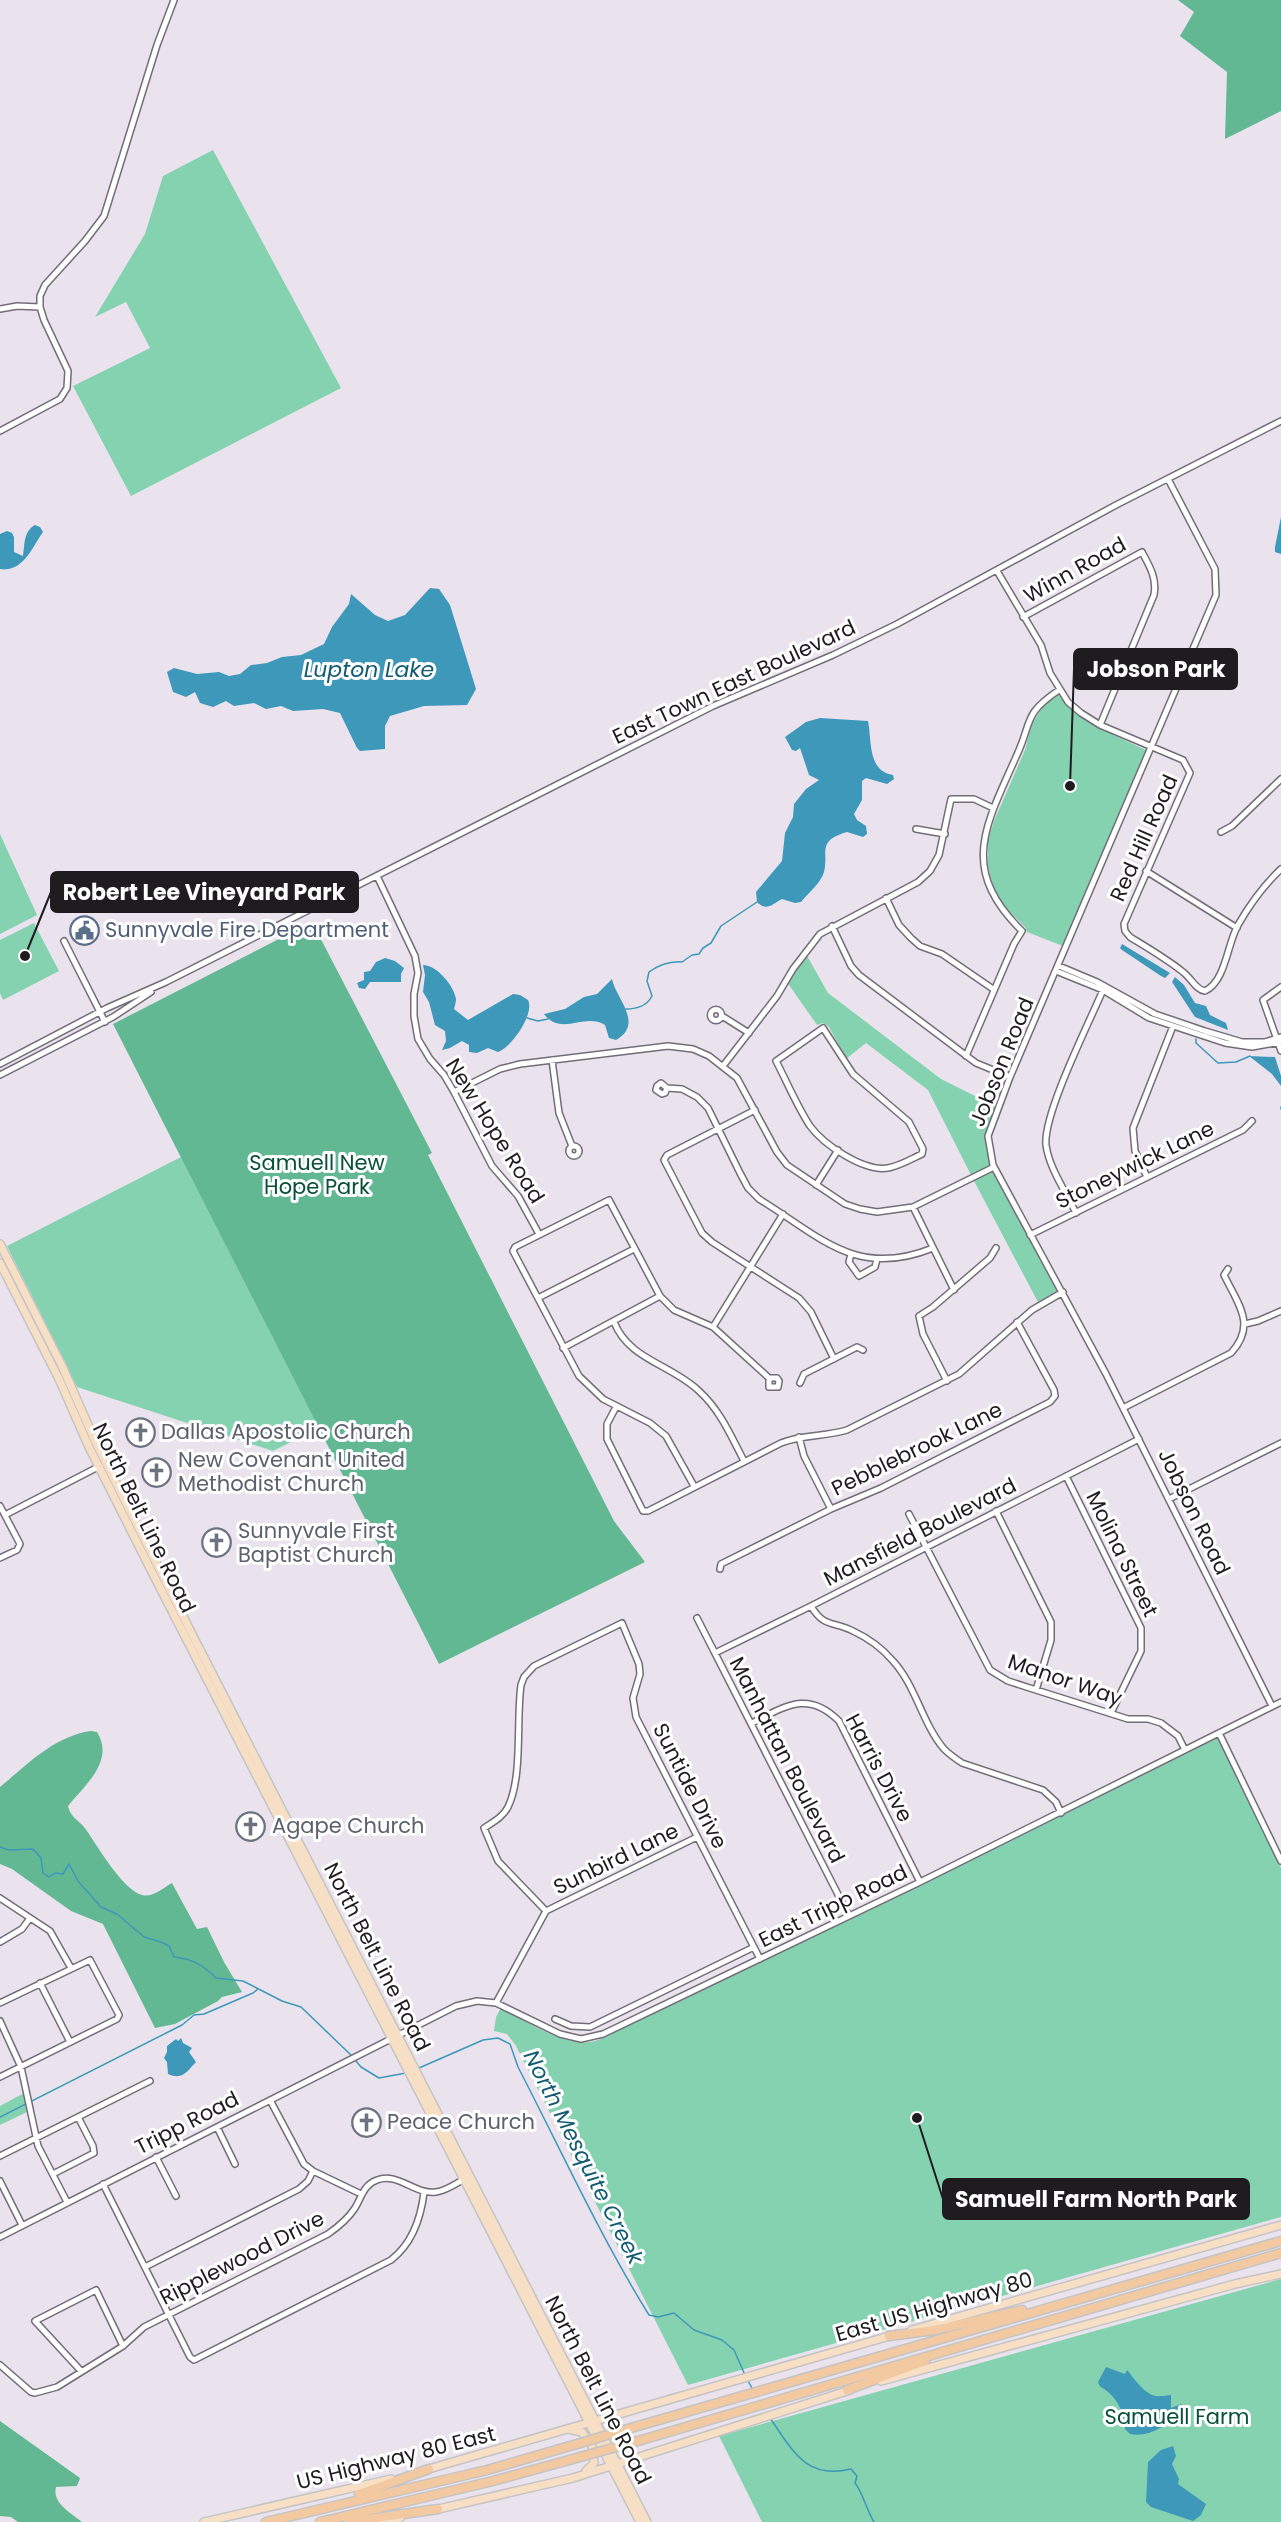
<svg xmlns="http://www.w3.org/2000/svg" width="1281" height="2522" font-family="Poppins,sans-serif">
<style>
.green{fill:#85d2b0}
.forest{fill:#63b894}
.water{fill:#3d98ba}
.lines{fill:none;stroke-linecap:round;stroke-linejoin:round}
.stream{stroke:#3d98ba;stroke-width:1.5}
.minor-casing{stroke:#736d77;stroke-width:8}
.major-casing{stroke:#c5c4c5;stroke-width:10}
.highway-casing{stroke:#c5c4c5;stroke-width:11}
.minor{stroke:#fff;stroke-width:5}
.major{stroke:#f7dfc6;stroke-width:7}
.highway{stroke:#f2c9a0;stroke-width:8}
.highway-bridge-casing{stroke:#c5c4c5;stroke-width:11;stroke-linecap:butt}
.highway-bridge{stroke:#f2c9a0;stroke-width:8}
.labels{text-anchor:middle;stroke-width:6;stroke-linejoin:round;paint-order:stroke}
.street-label{font-size:21px;fill:#1f1c20;stroke:#fff}
.service-label{font-size:21px;fill:#4e5e75;stroke:#fff;text-anchor:start}
.park-label{font-size:21px;fill:#085039;stroke:#fff}
.worship-label{font-size:21px;fill:#5b616d;stroke:#fff;text-anchor:start}
.water-label{font-size:22px;font-style:italic;fill:#125b73;stroke:#fff}
.leader{fill:none;stroke:#1f1c20;stroke-width:2}
.callout-dot{fill:#1f1c20;stroke:#fff;stroke-width:2}
.callout{fill:#1f1c20;stroke:#1f1c20;stroke-width:2}
.callout-label{font-size:22px;text-anchor:middle;font-weight:bold;fill:#fff}
</style>
<rect width="100%" height="100%" fill="#eae3ee"/>
<path class="green" d="M213 150 341 388 131 496 73 386 150 348 126 302 95 317 145 234 163 176Z
M1060 694C1082 723 1114 735 1146 750L1063 946 1027 932 1025 927 1005 907 993 886 988 866V840L994 821 1025 750 1032 723 1044 705Z
M0 834 37 915 0 934Z
M34 923 59 971 3 1000 0 993V940Z
M806 954 828 993 941 1079 995 1106 985 1140 990 1164 988 1167 971 1175 928 1090 866 1043 846 1059 829 1027 823 1023 817 1025 787 982Z
M181 1157 319 1428 273 1451 77 1387 7 1246Z
M993 1170 1059 1289 1058 1292 1038 1302 974 1181Z
M1217 1736 1281 1868V2217L688 2385 516 2046 507 2034 494 2031 496 2017 501 2008C527 2021 569 2051 598 2040L851 1919Z
M24 2093 27 2112 0 2125V2106Z
M1281 2279V2522H762L719 2436Z"/>
<path class="forest" d="M1178 0H1281V111L1225 139 1227 72 1180 36 1194 12Z
M312 922 432 1153 428 1155 614 1521 645 1562 439 1664 113 1024Z
M91 1731 97 1732C115 1761 85 1785 68 1806 71 1819 80 1820 87 1831 98 1847 123 1890 142 1895 152 1898 163 1888 172 1883L197 1929 207 1927 224 1962 242 1992 222 1997 218 2001 175 2024 155 2028 103 1924 71 1911 12 1869 0 1864V1787C27 1765 54 1736 91 1731Z
M0 2421 80 2478 77 2486 56 2487C52 2503 70 2512 82 2522H18L11 2517 0 2516Z"/>
<path class="water" d="M1281 517V554L1275 552V547Z
M35 525 40 527 43 532C33 546 23 573 0 569V534L7 531 12 533 14 537V552L23 556C25 544 23 532 35 525Z
M430 588 439 589 450 605 476 689 467 705 424 706 390 716 385 726V749L360 751 357 748 340 713 323 709 293 711 281 706 266 709 254 703 234 706 226 701 213 707 200 703 195 692 186 697 173 692 167 672 174 668 197 674 219 672 229 676 240 674 251 665 267 663 282 657 301 655 324 644 332 627 349 604 351 594 375 615 388 621 405 615Z
M820 718 868 721C872 740 867 771 893 775L894 779 887 784 866 778 862 781V800L854 814 857 820 866 826 867 834 863 837 847 832C816 841 829 852 824 872 821 883 808 893 801 902L795 903 782 899C772 904 767 912 757 902L756 892 782 861 785 833 793 817 794 804 806 789 819 780 809 775 800 748 796 751 792 750 785 737 806 722Z
M1122 944 1170 973 1165 978 1161 976 1122 950 1120 948Z
M385 958 395 961 404 968 401 974V982H370L365 989 359 988 357 983 364 980V972L370 971 376 962Z
M423 965C437 965 454 986 456 999 456 1002 455 1005 454 1009L468 1020 513 994 520 995 528 1000C535 1013 512 1047 498 1052L488 1048 477 1053 469 1052V1045L462 1041 450 1048 442 1050 446 1041 445 1031 435 1025 429 1002 423 992 425 975Z
M1175 977 1184 985 1195 1003 1206 1006 1210 1015 1226 1023 1228 1030 1195 1017 1172 982Z
M612 979C615 997 645 1024 616 1040L609 1038 605 1025C584 1012 562 1037 544 1014L565 1009 584 997 597 994Z
M1249 1056 1275 1057 1281 1076V1086L1272 1074Z
M181 2038 183 2043 192 2048 189 2052 196 2062C188 2070 183 2081 168 2074L167 2062 164 2058 167 2052V2046L176 2039 178 2041Z
M1106 2367 1125 2374 1127 2370C1134 2378 1144 2394 1156 2396 1161 2397 1166 2395 1171 2395V2408L1181 2404 1183 2405V2412C1168 2424 1150 2438 1130 2434L1125 2429C1125 2415 1118 2400 1108 2392 1103 2387 1100 2389 1098 2382Z
M1173 2446 1176 2456 1172 2464 1179 2479 1178 2484 1206 2504 1201 2515 1193 2521 1151 2507 1146 2502 1148 2462 1161 2450Z"/>
<g class="lines">
<path class="stream" d="M626 1009C637 1009 647 1006 652 996L647 981 649 972C659 965 670 961 682 962L692 955 699 954 703 948 711 943 721 926 757 902
M527 1018 538 1021 548 1019
M1196 1039V1043L1218 1063 1236 1062 1250 1056
M1281 1107V1109
M0 1847 9 1850 33 1849 41 1858 43 1873 49 1877 55 1873 63 1874 69 1864 78 1881 101 1907 117 1914 144 1937 161 1942 169 1946 174 1957C193 1959 203 1965 216 1978L243 1981 282 2001 301 2007 352 2056
M355 2060 361 2067 379 2078 406 2073
M419 2068 483 2040 498 2038 510 2044 518 2067C561 2150 600 2236 649 2315L658 2317 674 2313 694 2330 722 2340 734 2350 745 2375
M0 2117 182 2025 194 2015 204 2014 253 1993 258 1989
M747 2379 752 2388
M770 2418C793 2451 806 2480 851 2469L857 2476 855 2483C862 2491 867 2511 874 2522"/>
<defs>
<path id="minor" d="M0 309 17 306 40 307
M0 431 60 399 67 388 68 371 44 320 40 307V296L45 285 85 241 104 216 157 45 174 0
M1168 479 1215 569 1216 595 1010 1077 988 1136 993 1165 1106 1374 1272 1706
M997 571 1041 645 1050 673 1068 702 1081 713 1100 725 1183 760 1190 773 1124 924 1125 931 1130 937C1148 948 1167 959 1183 972 1191 978 1196 990 1205 991 1226 981 1227 944 1238 925 1250 904 1264 885 1281 869
M1023 617 1142 552C1150 567 1157 578 1154 595L1100 725
M916 829 945 834
M1221 832 1232 826 1281 779
M1146 871 1237 928
M377 876 415 956 418 973 414 994V1016L418 1039 430 1059 444 1075 454 1092 492 1166 518 1196 539 1234
M886 898 899 925 911 938 920 946 942 954 993 989
M832 926 851 966 859 975 976 1063 1010 1077
M64 941 105 1022
M1059 966 1097 982 1155 1014 1205 1031 1242 1042H1265L1281 1037
M1056 971 1103 990 1149 1018 1225 1043 1252 1047 1281 1042
M1281 987 1263 1000 1281 1051
M710.5 1015a5.5 5.5 0 1 1 11 0a5.5 5.5 0 1 1-11 0Z
M722 1016 749 1033
M823 1028 853 1074 909 1122 923 1149 922 1154C911 1159 900 1166 888 1168 864 1172 824 1145 810 1126 797 1106 787 1082 776 1061Z
M966 1056 1014 944 1022 931C959 869 985 827 1016 757 1033 721 1022 715 1059 690
M552 1060 559 1113 572 1146
M0 1064 107 1008 166 982 713 706 833 655 897 624 1116 505 1281 421
M723 1066 777 996 793 969 820 934 918 882 930 871 939 855 951 799H974L993 808
M0 1075 113 1017 151 992
M667 1088 665 1093 662 1094 656 1090 657 1086 661 1083 667 1088 682 1089 697 1097 708 1108 740 1173 748 1188 759 1199C821 1237 856 1279 933 1248
M454 1092 500 1069 520 1064 668 1046 693 1049 709 1056 737 1078 777 1152 787 1165 845 1204 860 1209 877 1212 913 1207 994 1167
M755 1110 667 1155 664 1160 702 1233 712 1242 799 1298 811 1312 834 1359
M569 1151a5 5 0 1 1 10 0a5 5 0 1 1-10 0Z
M1147 1177 1135 1151 1133 1128 1173 1026
M816 1185 838 1150
M913 1207 954 1290
M1076 1213C1066 1192 1049 1168 1046 1145 1043 1114 1089 1023 1103 990
M1030 1235 1243 1130 1252 1121
M851 1254 849 1262 859 1276 875 1267 877 1259
M538 1298 634 1249
M614 1322C629 1360 671 1364 699 1391 720 1410 731 1436 744 1461
M1245 1324 1258 1321 1281 1311
M713 1327 783 1214
M563 1348 660 1296
M947 1381 923 1334 919 1316 933 1307 990 1258 996 1248
M800 1383 804 1374 857 1347 863 1350
M616 1407 607 1424V1439L643 1511H648L781 1443C802 1434 825 1437 847 1430L959 1374 1032 1310 1063 1292
M1123 1408 1231 1353C1257 1325 1238 1304 1224 1275L1228 1269
M799 1437 804 1456 831 1509
M1066 1476 1141 1628V1651L1111 1713
M694 1486 666 1436 650 1423 603 1399 579 1376 513 1251 515 1247 609 1200 660 1296 674 1310 713 1327 769 1378H777L779 1381 778 1387H769V1378
M1169 1499 1281 1443
M0 1506 20 1544 17 1550 0 1558
M996 1511 1051 1622V1640L1036 1690
M909 1514 990 1670 1008 1681 1036 1690 1128 1719H1148L1161 1723 1178 1736 1185 1750
M5 1515 100 1466
M720 1569 721 1564 831 1509 881 1488 1050 1402 1055 1396 1054 1390 1017 1322
M811 1606C824 1628 833 1621 853 1631 868 1638 882 1648 893 1661 916 1686 922 1723 944 1749 949 1754 956 1759 962 1763L1043 1790 1056 1802 1061 1813
M697 1618 849 1916
M715 1653 811 1606 1139 1439
M752 1723C786 1706 808 1690 839 1721L920 1882
M1219 1733 1281 1861
M0 1898 50 1931 71 1968
M546 1911 498 1861 484 1828C493 1822 503 1817 508 1807 523 1776 516 1721 521 1685L524 1677 534 1666 622 1623 639 1664 640 1674 633 1698 636 1717 760 1959
M0 1942 22 1929 30 1918
M40 1983 70 2042
M0 2003 90 1960 119 2015 117 2019 0 2077
M496 2003 546 1911 697 1837
M555 2019 571 2026 590 2027 754 1947
M0 2021 21 2067 38 2146 67 2202
M270 2100 304 2164 313 2171 361 2194
M217 2127 235 2164
M0 2156 150 2081
M156 2157 176 2196
M53 2174 94 2153 93 2146 78 2117
M0 2181 22 2225
M103 2184 190 2357 194 2360 391 2260C413 2243 421 2218 424 2192
M0 2237 456 2006 477 2001 496 2003 560 2034 581 2039 603 2034 920 1882 1281 1702
M145 2267 299 2189 308 2181 313 2171
M0 2365 31 2392 35 2393 57 2387 123 2346 144 2327 328 2234C338 2227 348 2219 355 2208 362 2197 363 2185 377 2180 398 2172 415 2195 436 2192 446 2191 457 2183 466 2178
M81 2371 35 2321 96 2290 123 2346"/>
<path id="major" d="M0 1244 62 1366 96 1443 195 1640 647 2522
M0 1263 59 1379 89 1447 154 1576 640 2522
M912 2330 1281 2225
M881 2381 1235 2284 1281 2274
M568 2429 582 2432 592 2446 594 2463 586 2471
M425 2470 893 2335
M434 2510 573 2478 850 2390
M204 2522 391 2479
M383 2522 400 2518"/>
<path id="highway" d="M889 2336 935 2330 1022 2310
M847 2390 925 2361
M624 2430 1281 2241
M631 2443 1281 2253
M359 2494 429 2469
M266 2522 487 2470 577 2444
M320 2522 493 2481 580 2457
M348 2522 438 2509"/>
</defs>
<use href="#minor" class="minor-casing"/>
<use href="#major" class="major-casing"/>
<use href="#highway" class="highway-casing"/>
<use href="#minor" class="minor"/>
<use href="#major" class="major"/>
<use href="#highway" class="highway"/>
<defs>
<path id="highway-bridge" d="M577 2444 624 2430
M580 2457 631 2443"/>
</defs>
<use href="#highway-bridge" class="highway-bridge-casing"/>
<use href="#highway-bridge" class="highway-bridge"/>
</g>
<defs>
<symbol id="civic-ring" viewBox="-11 -11 22 22"><circle r="9.5" fill="#fff" stroke="#5c6f8a" stroke-width="1.5"/><path d="M-.6-6.5H3V-4.5H.6V-3L4-1V1h2V6H-6V1h2V-1L-.6-3ZM-1.2 2.5V6h2.4V2.5Z" fill="#5c6f8a"/></symbol>
<symbol id="church-ring" viewBox="-11 -11 22 22"><circle r="9.5" fill="#fff" stroke="#6b7280" stroke-width="1.5"/><path d="M-1.2-6h2.4v3.5h3.3v2.4h-3.3V6h-2.4V-.1h-3.3v-2.4h3.3Z" fill="#6b7280"/></symbol>
</defs>
<g fill-rule="evenodd">
<use href="#civic-ring" x="68" y="914" width="33" height="33"/>
<use href="#church-ring" x="124" y="1416" width="33" height="33"/>
<use href="#church-ring" x="140" y="1456" width="33" height="33"/>
<use href="#church-ring" x="200" y="1526" width="33" height="33"/>
<use href="#church-ring" x="234" y="1810" width="33" height="33"/>
<use href="#church-ring" x="350" y="2106" width="33" height="33"/>
</g>
<g class="labels">
<g class="street-label">
<text transform="translate(1075 570) rotate(-29)" y="7">Winn Road</text>
<text transform="translate(734 682) rotate(-25)" y="7">East Town East Boulevard</text>
<text transform="translate(1144 838) rotate(-66)" y="7">Red Hill Road</text>
<text transform="translate(1002 1062) rotate(-68)" y="7">Jobson Road</text>
<text transform="translate(495 1131) rotate(58)" y="7">New Hope Road</text>
<text transform="translate(1135 1165) rotate(-26)" y="7">Stoneywick Lane</text>
<text transform="translate(917 1449) rotate(-26)" y="7">Pebblebrook Lane</text>
<text transform="translate(1194 1512) rotate(64)" y="7">Jobson Road</text>
<text transform="translate(144 1518) rotate(64)" y="7">North Belt Line Road</text>
<text transform="translate(920 1532) rotate(-27)" y="7">Mansfield Boulevard</text>
<text transform="translate(1122 1554) rotate(64)" y="7">Molina Street</text>
<text transform="translate(1065 1680) rotate(19)" y="7">Manor Way</text>
<text transform="translate(787 1760) rotate(63)" y="7">Manhattan Boulevard</text>
<text transform="translate(879 1768) rotate(62)" y="7">Harris Drive</text>
<text transform="translate(690 1786) rotate(63)" y="7">Suntide Drive</text>
<text transform="translate(616 1859) rotate(-26)" y="7">Sunbird Lane</text>
<text transform="translate(833 1906) rotate(-26)" y="7">East Tripp Road</text>
<text transform="translate(377 1957) rotate(63)" y="7">North Belt Line Road</text>
<text transform="translate(187 2123) rotate(-27)" y="7">Tripp Road</text>
<text transform="translate(242 2258) rotate(-27)" y="7">Ripplewood Drive</text>
<text transform="translate(934 2307) rotate(-16)" y="7">East US Highway 80</text>
<text transform="translate(598 2390) rotate(63)" y="7">North Belt Line Road</text>
<text transform="translate(396 2458) rotate(-14)" y="7">US Highway 80 East</text>
</g>
<g class="service-label">
<text x="105" y="937">Sunnyvale Fire Department</text>
</g>
<g class="park-label">
<text x="317" y="1170">Samuell New<tspan x="317" dy="24">Hope Park</tspan></text>
<text x="1177" y="2424">Samuell Farm</text>
</g>
<g class="worship-label">
<text x="161" y="1439">Dallas Apostolic Church</text>
<text x="178" y="1467">New Covenant United<tspan x="178" dy="24">Methodist Church</tspan></text>
<text x="238" y="1538">Sunnyvale First<tspan x="238" dy="24">Baptist Church</tspan></text>
<text x="272" y="1833">Agape Church</text>
<text x="387" y="2129">Peace Church</text>
</g>
<g class="water-label">
<text x="369" y="677">Lupton Lake</text>
<text transform="translate(584 2157) rotate(63)" y="8">North Mesquite Creek</text>
</g>
</g>
<path class="leader" d="M1070 786L1074 669M25 956L51 892M917 2118L943 2199"/>
<g class="callout-dot">
<circle cx="1070" cy="786" r="6"/>
<circle cx="25" cy="956" r="6"/>
<circle cx="917" cy="2118" r="6"/>
</g>
<g class="callout">
<rect x="1074" y="649" width="163" height="40" rx="6"/>
<rect x="51" y="872" width="307" height="40" rx="6"/>
<rect x="943" y="2179" width="306" height="40" rx="6"/>
</g>
<g class="callout-label">
<text x="1156" y="677">Jobson Park</text>
<text x="204" y="900">Robert Lee Vineyard Park</text>
<text x="1096" y="2207">Samuell Farm North Park</text>
</g>
</svg>
